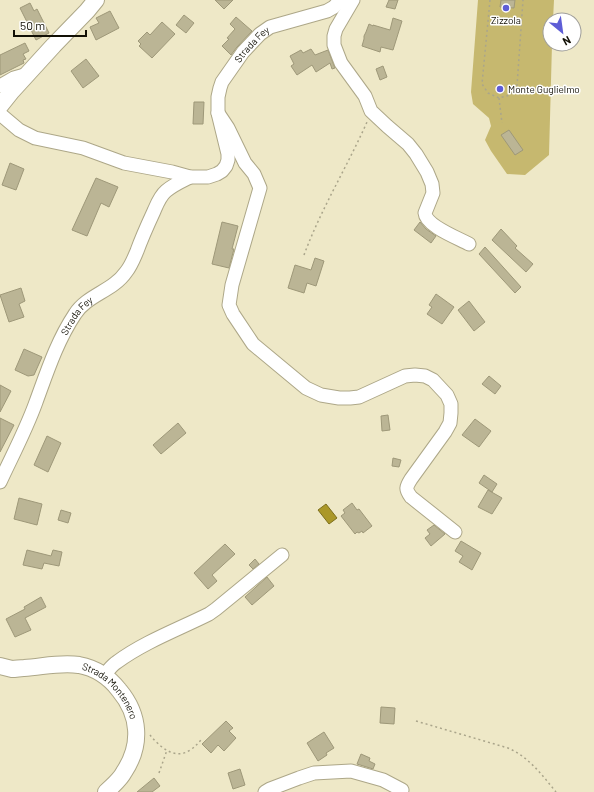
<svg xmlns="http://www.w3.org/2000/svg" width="594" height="792" font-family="Barlow,sans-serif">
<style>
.green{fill:#c6b86f}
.water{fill:#ab9828;stroke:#7d6f1e}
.building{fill:#bbb595;stroke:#9e9879}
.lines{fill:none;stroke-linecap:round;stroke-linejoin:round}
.minor-casing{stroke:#ada788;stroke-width:15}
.major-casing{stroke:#ada788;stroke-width:18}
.path{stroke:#aaa58b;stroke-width:1.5;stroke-dasharray:2 3;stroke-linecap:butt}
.minor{stroke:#fff;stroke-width:13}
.major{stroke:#fff;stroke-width:16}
.poi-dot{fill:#5e5dd6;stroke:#fff;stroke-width:1.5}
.labels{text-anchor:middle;stroke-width:3;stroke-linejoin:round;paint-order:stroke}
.poi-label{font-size:10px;fill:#121005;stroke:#fff}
.street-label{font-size:10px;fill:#121005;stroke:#fff}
</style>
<rect width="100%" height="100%" fill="#eee8c7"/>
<path class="green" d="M478 0H554L553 20H550V44H552L549 155 525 175 507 174 491 151 485 140 491 126 489 118 473 104 471 92Z"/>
<path class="water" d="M326 504 337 518 329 524 318 510Z"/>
<path class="building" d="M215 0H233L224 9Z
M389 0H398L395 9 386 7Z
M501 0H515L514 8 500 7Z
M30 3 34 11 37 9 49 33 36 40 20 8Z
M110 11 119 28 96 40 90 27 99 23 96 18Z
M184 15 194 23 186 33 176 25Z
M236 17 252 31 237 47 231 55 222 46 229 39 227 38 235 29 230 24Z
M393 18 402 21 393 50 381 47 380 52 362 46 364 39V36L366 32 369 24 373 26V25L390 30Z
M162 22 175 34 152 58 139 46 141 44 138 41 147 32 150 35Z
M25 43 29 51 23 54 26 59 23 60 24 63 0 75V55Z
M311 49 315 55 328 50 335 68 332 69 330 63 316 72 312 65 297 75 291 66 294 64 290 56 301 50 303 53Z
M86 59 99 76 83 88 71 71Z
M383 66 387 77 380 80 376 69Z
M194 102H204L203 124H193Z
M509 130 523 150 515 155 501 135Z
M10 163 24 169 16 190 2 185Z
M96 178 118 187 109 207 101 203 87 236 72 230Z
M222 222 238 226 232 249H234L229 268 212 264Z
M420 222 426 229 436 236 431 243 414 230Z
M501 229 517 246 515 248 533 264 526 272 492 240Z
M485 247 521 287 515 293 479 254Z
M315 258 324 261 316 286 307 283 304 293 288 288 295 265 311 270Z
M21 288 25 301 19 304 24 317 9 322 0 295Z
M436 294 454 307 442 324 427 314 432 307 429 305Z
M469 301 485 322 474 331 458 310Z
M24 349 42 357 34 375 28 376 15 370Z
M489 376 501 386 495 394 482 384Z
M0 385 11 391 0 412Z
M388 415 390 430 382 431 381 416Z
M0 418 14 425 0 452Z
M475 419 491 431 479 447 462 435Z
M178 423 186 433 161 454 153 445Z
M47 436 61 443 48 472 34 465Z
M393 458 401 460 399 467 392 466Z
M484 475 497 484 492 492 479 483Z
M488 490 502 498 492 514 478 507Z
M19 498 42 504 37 525 14 519Z
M352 503 357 510 359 509 372 526 363 533 362 531 359 533 357 532 355 534 341 516 345 513 343 510Z
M61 510 71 513 68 523 58 520Z
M434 525 445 534 431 546 425 538 430 534 427 530Z
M461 541 481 553 472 570 459 562 463 556 455 551Z
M225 544 235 554 212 575 217 581 208 589 194 573Z
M27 550 51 556 53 550 62 552 59 566 44 563 42 569 23 565Z
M255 559 259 564 253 569 249 565Z
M267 577 274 586 252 605 245 597Z
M41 597 46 607 25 618 31 630 15 637 6 619 25 609 24 607Z
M381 707 395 708 394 724 380 723Z
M226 721 233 728 229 731 236 738 224 751 218 745 211 753 202 744Z
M324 732 334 748 326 753 327 755 318 761 307 743Z
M361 754 370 758 369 761 375 764 373 769 357 764Z
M240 769 245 785 233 789 228 773Z
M154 778 160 786 152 792H137Z"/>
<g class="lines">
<defs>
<g id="minor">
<path d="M353 0 336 29 334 36V45L341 63 365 96 371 111 387 126 408 144 416 154 427 172 432 184 433 193 425 213C426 226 458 238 469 244"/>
<path d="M0 86 14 78 28 74"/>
<path d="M218 113 228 128 245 163 254 174 260 188 232 285 229 305 233 314 253 344 306 388 321 395 339 398H350L359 397 405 376 415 375 425 376 433 380 447 395 451 404V413L450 423 445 432 411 479C406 487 405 489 411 497L455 532"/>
<path id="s1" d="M0 114 19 130 35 138 83 148 124 163 172 172 190 177H208L217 174 222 171 226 166 228 160V154L218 113V97L220 88 222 82 243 52 260 34 270 27 327 11 334 7 340 0"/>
<path id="s2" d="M0 482C12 456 26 430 36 402 47 372 57 341 75 314 87 295 113 291 126 272 131 266 134 258 137 251 142 237 148 224 154 211 157 204 160 196 166 191 173 185 182 181 190 177"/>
<path d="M104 675C108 671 112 665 117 662 144 642 179 629 209 614L216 609 282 555"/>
<path d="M265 792 270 789 299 778 314 773 351 771 383 780 402 790"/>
</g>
<g id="major">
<path d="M0 106 12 91 54 45 87 11 96 0"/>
<path id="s3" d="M0 666C4 667 8 668 12 669 16 669 20 668 24 668 42 667 60 662 79 665 95 668 109 677 119 690 140 715 142 745 124 772 120 780 112 786 106 792"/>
</g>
</defs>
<use href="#minor" class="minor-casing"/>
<use href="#major" class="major-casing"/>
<path class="path" d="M490 0 482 84 488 93 499 98 510 95 517 86 523 0
M499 98 502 123
M304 255C321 209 347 167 367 122
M416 721 508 748C529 757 542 775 556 792
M150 735C159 746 175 761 190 750 195 747 198 743 202 739
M159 773 167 750"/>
<use href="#minor" class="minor"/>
<use href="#major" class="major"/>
</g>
<g class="poi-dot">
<circle cx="506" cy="8" r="4"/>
<circle cx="500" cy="89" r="4"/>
</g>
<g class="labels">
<g class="poi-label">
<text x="506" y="24">Zizzola</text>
<text x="508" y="93" text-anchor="start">Monte Guglielmo</text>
</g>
<g class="street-label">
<text dy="4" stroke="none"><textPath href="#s1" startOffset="377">Strada Fey</textPath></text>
<text dy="4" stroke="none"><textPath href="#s2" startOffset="184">Strada Fey</textPath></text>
<text dy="4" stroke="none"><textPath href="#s3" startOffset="122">Strada Montenero</textPath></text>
</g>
</g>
<g transform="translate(562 32) rotate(151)"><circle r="19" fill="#ffffff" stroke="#a09f9b"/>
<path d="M0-3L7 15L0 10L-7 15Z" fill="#5e5dd6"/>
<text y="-6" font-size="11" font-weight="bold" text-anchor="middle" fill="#121005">N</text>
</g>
<path d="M14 30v6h72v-6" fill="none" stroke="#121005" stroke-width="2"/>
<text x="20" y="30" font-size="12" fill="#121005" stroke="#ffffff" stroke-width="3" paint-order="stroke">50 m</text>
</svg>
